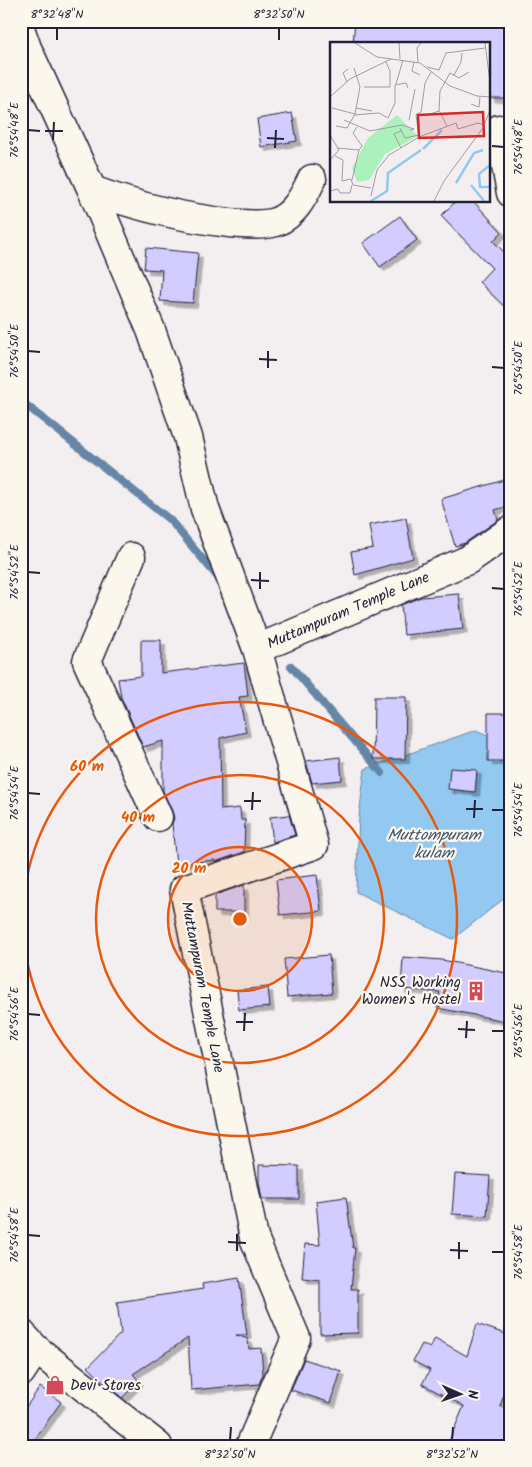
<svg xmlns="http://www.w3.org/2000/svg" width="532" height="1467" font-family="Kalam,sans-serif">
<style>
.water{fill:#93c9f1;stroke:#6686a8}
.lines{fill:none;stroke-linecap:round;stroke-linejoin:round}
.stream{stroke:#6686a8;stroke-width:8}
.building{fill:#d2ccff;stroke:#22223b;filter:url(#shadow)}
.minor-casing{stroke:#22223b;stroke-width:31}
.secondary-casing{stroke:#22223b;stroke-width:31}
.minor{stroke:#fbf7ec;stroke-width:28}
.secondary{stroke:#fbf7ec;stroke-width:28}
.ticks{fill:none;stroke:#22223b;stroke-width:2}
.ring{fill:none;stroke:#e8590c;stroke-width:2.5}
.labels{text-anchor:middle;stroke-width:4.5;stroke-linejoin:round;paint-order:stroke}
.street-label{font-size:15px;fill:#22223b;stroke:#fbf7ec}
.poi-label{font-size:15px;fill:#22223b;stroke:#fbf7ec;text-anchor:end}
.water-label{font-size:16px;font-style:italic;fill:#445472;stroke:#fbf7ec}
.inset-river{fill:none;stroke:#93c9f1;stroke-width:2.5}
.inset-road{fill:none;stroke:#9f9ca8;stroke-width:1}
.view{fill:#d62828;fill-opacity:0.15;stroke:#d62828;stroke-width:2.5}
.inset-edge{fill:none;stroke:#22223b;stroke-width:2.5}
.centre{fill:#e8590c;stroke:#fbf7ec;stroke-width:2.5}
.ring-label{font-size:15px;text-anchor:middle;font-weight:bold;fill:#e8590c;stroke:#fbf7ec;stroke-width:4.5;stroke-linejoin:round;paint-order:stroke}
.neatline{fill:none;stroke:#22223b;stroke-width:2}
.ticks-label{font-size:12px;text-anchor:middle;fill:#22223b}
</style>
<defs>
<filter id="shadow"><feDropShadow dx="4.5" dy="4.5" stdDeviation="0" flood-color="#0004"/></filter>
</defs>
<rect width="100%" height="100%" fill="#f3eef0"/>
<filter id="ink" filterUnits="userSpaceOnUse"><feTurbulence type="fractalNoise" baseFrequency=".02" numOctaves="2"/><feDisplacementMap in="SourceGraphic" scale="10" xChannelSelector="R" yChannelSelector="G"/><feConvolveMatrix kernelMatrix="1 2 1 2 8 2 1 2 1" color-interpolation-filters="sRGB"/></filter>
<g filter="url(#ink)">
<path class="water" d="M476 730 511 745V893L453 939 356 892 359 816 365 769Z"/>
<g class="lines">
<path class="stream" d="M21 401 170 520 221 581
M291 666 382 773"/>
</g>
<path class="building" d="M355 21H511V98H490L491 64H488V44L406 42V44H353Z
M292 113 297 141 261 147 257 119Z
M456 201H473L502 232 493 241 506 254 511 249V313L479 282 492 268 441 216Z
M400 216 417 240 380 267 363 243Z
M146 248 198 253 193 303 160 301 162 270 144 269Z
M504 480 511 505 495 510 498 520 465 543 455 546 441 499Z
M406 518 413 558 355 575 351 552 373 548 369 525Z
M459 594 463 629 404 635 401 605 421 597Z
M141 640H161V673L244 663 248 696 239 697 246 732 220 738 221 810 240 808 241 820H245L244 852 215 862V860L176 864 172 824 174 818 172 811 163 791V741L143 747 121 697 118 679 141 676Z
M374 697H406L405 759H373Z
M488 713H511V761H488Z
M340 757 342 780 312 783 306 761Z
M450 768 477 770 475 792 448 789Z
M289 815 295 835 273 842 270 817Z
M317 875 321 911 280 915 276 880Z
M244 885V912H215V895Z
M329 955 332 993 287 997 284 959Z
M403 957 442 960 511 974V1022L437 1008 440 992 401 989Z
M268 987 270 1007 239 1010 237 990Z
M259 1165 299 1166V1199H262L259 1182Z
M455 1174 490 1176 487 1216 452 1214Z
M346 1197 353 1248H355L351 1289H358V1333L320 1334V1280L302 1278 305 1244 320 1245 316 1201Z
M239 1278 247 1335H236L248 1339 249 1349 261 1348 263 1374 259 1384 191 1390 188 1338 133 1374 139 1381 122 1398 106 1384 88 1367 121 1333 117 1302 203 1289 202 1284Z
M477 1324 511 1336V1374L500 1406 511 1411V1446H447L464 1406 422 1384 430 1370 413 1361 422 1344 430 1348 435 1338 467 1356Z
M304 1359 341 1371 331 1403 291 1390Z
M40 1387 61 1402 30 1446H21V1414Z"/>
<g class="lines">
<defs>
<path id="minor" d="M21 31 27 48 92 190 151 330 188 437 205 509 257 649 314 845 184 889 254 1238 296 1338 250 1446
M499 129 511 193
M92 190C136 206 183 218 230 223 243 224 259 226 272 223 293 218 304 196 312 179
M131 557 87 661 158 817
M257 649 468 560 511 530
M21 1372 36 1349"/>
<path id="secondary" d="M21 1333 36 1349 158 1446"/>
</defs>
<use href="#minor" class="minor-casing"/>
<use href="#secondary" class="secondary-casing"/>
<use href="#minor" class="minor"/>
<use href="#secondary" class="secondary"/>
</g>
</g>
<path class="ticks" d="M57 40V28M279 40V28M28 130 40 131M45 131H63M267 138 284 139M53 140 54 122M492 146 504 147M275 148 276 130M28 351 40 352M259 359 277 360M492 367 504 368M268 368V351M28 572 40 573M251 580 269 581M492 588 504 589M260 589V572M28 793 40 794M244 801H261M466 809H483M252 810 253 792M492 810H504M474 818 475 800M28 1014 40 1015M236 1022H253M458 1029 475 1030M244 1031 245 1013M492 1031H504M466 1038 467 1021M28 1235 40 1236M228 1242 246 1243M450 1250 468 1251M237 1251V1234M492 1252H504M459 1259V1242M230 1440 231 1427M452 1440 453 1427"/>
<circle cx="240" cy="919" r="72" fill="#e8590c" fill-opacity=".12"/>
<g class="ring">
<circle cx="240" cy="919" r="72"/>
<circle cx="240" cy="919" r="144"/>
<circle cx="240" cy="919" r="217"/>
</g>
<defs>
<symbol id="building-bare" viewBox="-9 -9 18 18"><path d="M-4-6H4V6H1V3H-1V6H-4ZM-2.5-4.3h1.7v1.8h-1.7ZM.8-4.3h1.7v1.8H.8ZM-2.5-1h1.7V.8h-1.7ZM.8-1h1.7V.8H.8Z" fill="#d1495b" stroke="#fbf7ec" stroke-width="2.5" paint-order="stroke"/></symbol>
<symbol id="shop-bare" viewBox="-9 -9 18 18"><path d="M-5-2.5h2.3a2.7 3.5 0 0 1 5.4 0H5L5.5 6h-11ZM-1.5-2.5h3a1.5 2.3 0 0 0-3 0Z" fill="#d1495b" stroke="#fbf7ec" stroke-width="2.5" paint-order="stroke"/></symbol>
</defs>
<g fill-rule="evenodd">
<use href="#building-bare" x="462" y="977" width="28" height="28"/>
<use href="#shop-bare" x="41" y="1371" width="28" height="28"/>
</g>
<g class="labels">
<g class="street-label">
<text transform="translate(348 610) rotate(-23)" y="5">Muttampuram Temple Lane</text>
<text transform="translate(203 987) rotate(79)" y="5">Muttampuram Temple Lane</text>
</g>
<g class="poi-label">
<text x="461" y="987">NSS Working<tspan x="461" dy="17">Women's Hostel</tspan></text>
<text x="70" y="1390" text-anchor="start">Devi Stores</text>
</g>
<g class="water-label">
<text x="434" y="840">Muttompuram<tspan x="434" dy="18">kulam</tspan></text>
</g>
</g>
<g transform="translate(330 42)">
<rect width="160" height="160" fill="#f3eef0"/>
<path d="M67 73 88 94 55 112 39 138 27 140 22 126 38 96Z" fill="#acf0bb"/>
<path class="inset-river" d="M93 107 112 88M160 123 149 132 150 145H160M126 141 144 111 153 108M141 143 154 159M41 159 57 149 58 131 91 108"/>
<path class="inset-road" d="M25 1 47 15 90 21 120 44 147 54 160 55M69 1 70 17M155 1 160 40M84 20 82 29 90 33M88 20 87 6 91 1M97 25 109 28 116 11 155 6M124 33 131 20 132 11M17 40 13 31 18 27M66 42 73 18M34 45H60V29L56 20M0 55 20 37 61 17M141 62 149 65 150 55M2 66 25 72M26 66 42 69M24 73 49 71 58 76 65 61V43L76 41 78 46M94 74 109 69M14 78 40 89 72 83 84 87 80 88M79 78 85 47M6 84 17 86 25 72 30 45 24 26M117 84 109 68 110 49 120 31 129 36 139 30M27 85 23 91 32 104 29 108M70 86 75 96 89 93M71 89 64 92 71 106M0 93 9 108 0 118M89 95 86 73 91 70 95 41 101 30M7 106 29 108 22 138M5 114 13 118 12 139 21 137 23 143 41 146M0 149 8 147 10 151H20L22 143M41 154 47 128 59 113 89 95 126 81 128 87 148 81 154 83M104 159 114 139 153 86 160 68"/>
<path class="view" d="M153 70 154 94 89 96 88 73Z"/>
<rect width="160" height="160" class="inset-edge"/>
</g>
<circle cx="240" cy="919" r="8" class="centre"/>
<g class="ring-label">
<text x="87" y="771">60 m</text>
<text x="138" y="822">40 m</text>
<text x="189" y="873">20 m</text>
</g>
<rect width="532" height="1467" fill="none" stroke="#fbf7ec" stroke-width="55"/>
<g transform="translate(460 1394) rotate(92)" stroke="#fbf7ec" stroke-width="4" paint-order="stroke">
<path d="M0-4L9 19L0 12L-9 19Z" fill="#22223b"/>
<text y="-8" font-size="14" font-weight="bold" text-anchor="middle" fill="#22223b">N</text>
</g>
<rect x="28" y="28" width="476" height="1412" class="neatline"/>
<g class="ticks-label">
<text x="57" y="18">8°32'48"N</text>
<text x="279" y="18">8°32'50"N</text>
<text transform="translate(14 130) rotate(-90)" y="4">76°54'48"E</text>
<text transform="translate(518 147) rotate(-90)" y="4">76°54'48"E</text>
<text transform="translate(14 351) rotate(-90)" y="4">76°54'50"E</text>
<text transform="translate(518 368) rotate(-90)" y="4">76°54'50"E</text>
<text transform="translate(14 572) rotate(-90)" y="4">76°54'52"E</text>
<text transform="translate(518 589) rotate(-90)" y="4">76°54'52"E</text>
<text transform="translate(14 793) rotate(-90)" y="4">76°54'54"E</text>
<text transform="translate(518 810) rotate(-90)" y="4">76°54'54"E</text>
<text transform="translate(14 1014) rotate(-90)" y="4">76°54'56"E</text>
<text transform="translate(518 1031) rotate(-90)" y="4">76°54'56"E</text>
<text transform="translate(14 1235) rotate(-90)" y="4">76°54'58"E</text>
<text transform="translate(518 1252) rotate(-90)" y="4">76°54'58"E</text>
<text x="230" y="1458">8°32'50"N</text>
<text x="452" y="1458">8°32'52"N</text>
</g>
</svg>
